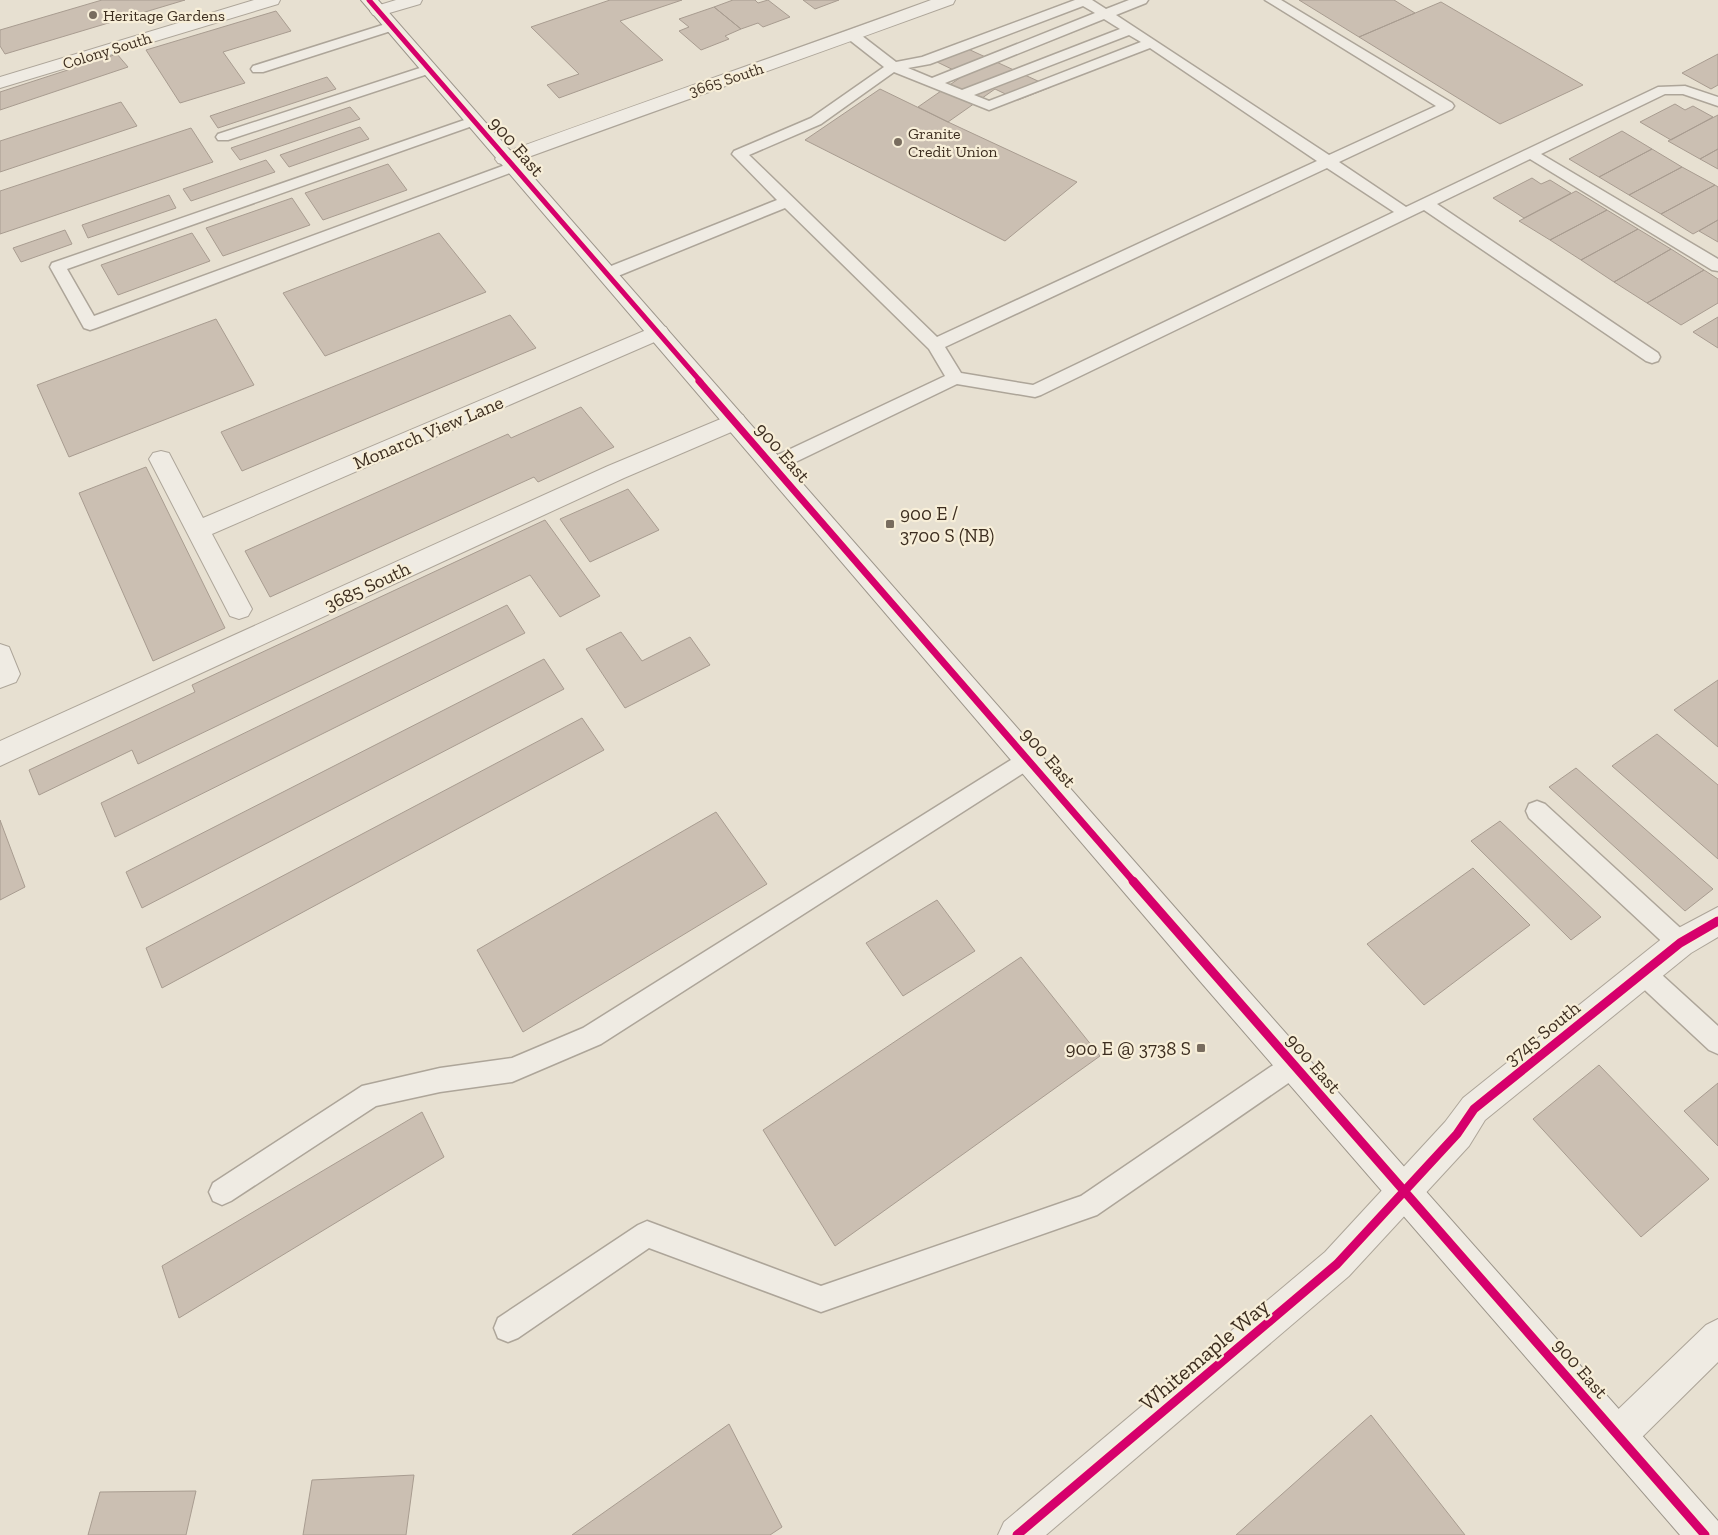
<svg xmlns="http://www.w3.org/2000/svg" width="1718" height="1535" font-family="'Zilla Slab',serif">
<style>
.building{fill:#cbbfb2;stroke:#a89c90}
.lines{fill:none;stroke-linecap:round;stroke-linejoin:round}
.service-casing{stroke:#ada599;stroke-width:3}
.minor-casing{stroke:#ada599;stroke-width:2}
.secondary-casing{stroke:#9c958a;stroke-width:2}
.service{fill:#efebe3;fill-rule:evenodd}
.minor{fill:#efebe3;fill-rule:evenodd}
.secondary{fill:#efebe3;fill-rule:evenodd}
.cycleway-far2-casing{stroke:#f7eed8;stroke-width:8}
.cycleway-far1-casing{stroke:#f7eed8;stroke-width:10}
.cycleway-casing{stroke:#f7eed8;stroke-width:12}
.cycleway-far2{stroke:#d6006c;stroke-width:5}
.cycleway-far1{stroke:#d6006c;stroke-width:7}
.cycleway{stroke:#d6006c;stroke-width:9}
.poi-dot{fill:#786c5e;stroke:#f7eed8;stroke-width:2}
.labels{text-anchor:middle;stroke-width:4.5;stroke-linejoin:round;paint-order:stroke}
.far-poi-label{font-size:16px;fill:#3d2e20;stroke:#f7eed8;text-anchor:start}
.far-street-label{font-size:16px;fill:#3d2e20;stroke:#f7eed8}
.street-label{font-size:19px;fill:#3d2e20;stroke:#f7eed8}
.poi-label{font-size:19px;fill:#3d2e20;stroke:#f7eed8;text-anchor:start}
.near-street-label{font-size:22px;fill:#3d2e20;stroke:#f7eed8}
</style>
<rect width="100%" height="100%" fill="#e7e0d1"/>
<path class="building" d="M102 0H185L5 54 0 46V30Z
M610 0H682L620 21 663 60 559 98 547 85 579 74 531 27Z
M733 0H755L758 3 768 0 790 17 763 27 758 23 741 29 714 7Z
M803 0H839L815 9Z
M1299 0H1394L1415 13 1359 37Z
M1441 2 1583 85 1500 124 1359 37Z
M714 7 741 29 725 36 729 39 701 50 679 31 689 27 679 19Z
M276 11 291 31 223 52 245 83 180 103 146 50Z
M968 49 1051 87 1018 100 995 89 948 122 918 107 964 75 935 61Z
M117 54 128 67 0 110V92Z
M1718 54V85L1711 89 1682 73Z
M327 77 336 89 218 128 210 116Z
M880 89 948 122 1077 182 1005 241 805 140Z
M121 102 137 126 0 172V141Z
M1675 104 1685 110 1693 106 1713 117 1671 140 1640 122Z
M350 107 360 119 240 160 231 148Z
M1718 115V149L1700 159 1668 141Z
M360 127 369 139 289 167 280 155Z
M191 128 213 162 0 234V191Z
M1622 131 1652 149 1599 177 1569 159Z
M1652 149 1682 167 1629 195 1599 177Z
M1718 149V169L1700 159Z
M266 160 275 172 191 201 183 189Z
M388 164 407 190 323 220 305 193Z
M1682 167 1715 185 1661 214 1629 195Z
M1532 178 1541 184 1550 180 1571 193 1524 218 1493 198Z
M1715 185 1718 187V220L1693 234 1661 214Z
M1576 191 1607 210 1550 240 1519 221Z
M169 195 176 208 88 238 82 225Z
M292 198 310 225 223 256 206 228Z
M1607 210 1638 229 1581 260 1550 240Z
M1718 220V242L1699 231Z
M1638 229 1671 249 1614 282 1581 260Z
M65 230 72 244 21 262 13 248Z
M192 233 210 261 118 295 101 265Z
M439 233 486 292 325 356 283 293Z
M1671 249 1704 270 1647 303 1614 282Z
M1704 270 1718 279V303L1681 325 1647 303Z
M510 315 536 348 242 471 221 432Z
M1718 317V348L1693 332Z
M216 319 254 385 69 457 37 385Z
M581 407 614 447 538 482 534 477 270 597 245 551 508 434 511 438Z
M146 467 225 628 153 661 79 493Z
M628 489 659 530 590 562 560 519Z
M545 520 600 596 560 617 530 575 138 764 132 750 39 795 29 770 195 692 192 685Z
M507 605 525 633 115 837 101 803Z
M621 632 642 661 690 637 710 665 625 708 586 649Z
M544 659 564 689 142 908 126 872Z
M1718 680V747L1674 710Z
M582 718 604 750 162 988 146 948Z
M1657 734 1718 785V859L1612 766Z
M1576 768 1713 889 1685 911 1549 787Z
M716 812 767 884 523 1032 477 950Z
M0 820 25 887 0 900Z
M1500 821 1601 917 1571 940 1471 841Z
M1473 868 1530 925 1424 1005 1367 944Z
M937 900 975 951 903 996 866 943Z
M1021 957 1100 1056 835 1246 763 1130Z
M1599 1065 1709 1179 1641 1237 1533 1119Z
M1718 1083V1146L1684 1111Z
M422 1112 444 1157 179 1318 162 1266Z
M1371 1415 1465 1535H1236Z
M729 1424 782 1527 770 1535H572Z
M414 1475 406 1535H303L312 1480Z
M196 1491 186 1535H88L100 1492Z"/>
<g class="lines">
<defs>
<path id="service" d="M1075 0H1092L1106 9 1129 0H1148L1146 3 1116 15 1329 155 1436 106 1265 0H1281L1452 103 1454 106 1452 109 1339 162 1406 207 1658 87 1685 86 1718 97V106L1683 94H1665L1541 154 1718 259V271L1712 270 1530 159 1437 204 1658 353 1660 357 1658 361 1652 363 1646 361 1424 210 1041 395 1035 397 957 384 779 470 773 472 767 470 764 465 767 460 945 376 929 349 785 208 613 278 607 279 601 278 599 274 601 270 777 200 732 154 734 151 811 118 884 67 847 38 845 35 847 32H857L896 62 922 57ZM1083 6 1095 13 932 78 908 68 930 64ZM1104 19 1120 29 962 90 945 83ZM1129 35 1141 42 989 101 974 95ZM1150 48 1317 161 937 337 749 155 821 124 894 72 989 110ZM1327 168 1394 212 1033 385 961 373 945 347Z
M392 22 397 23 399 26 397 29 263 72H253L251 69 253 66Z
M429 65 436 69 434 72 228 140H218L216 137 218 134Z
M473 117 478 118 480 121 478 124 67 269 94 316 508 164H518L520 167 518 170 96 328 90 330 84 328 50 267 52 263Z
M1029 750 1036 753 1040 759 1036 765 601 1044 512 1082 440 1092 376 1106 231 1201 222 1205 213 1201 209 1192 213 1183 362 1086 440 1068 512 1058 583 1028 1022 753Z
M1537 801 1545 804 1688 935 1692 943 1688 951 1680 954 1672 951 1529 818 1526 811 1529 804Z
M1642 961 1650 964 1718 1026V1054L1709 1050 1634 980 1630 972 1634 964Z
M1294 1053 1303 1057 1306 1065 1303 1073 1097 1215 821 1312 649 1248 518 1338 508 1342 498 1338 494 1328 498 1318 638 1225 647 1221 821 1286 1081 1196 1285 1057Z"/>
<path id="minor" d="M254 0H280L278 4 0 88V77Z
M396 0H422L420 4 379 16 373 15 370 11 373 7Z
M931 0H955L953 4C806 58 659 109 512 163L505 165 498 163 495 159 498 155C642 102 787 53 931 0Z
M658 325 666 327 669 332 666 337 212 534 252 609 248 616 239 619 230 616 149 459 153 453 161 451 169 453 203 518Z
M735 413 743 415 746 421 743 427 624 478 0 766V741L608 466Z
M0 644 9 647 20 674 16 682 0 688Z
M1718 907V937L1691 953 1485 1120 1469 1146 1349 1276 1046 1535H998L1004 1522 1325 1252 1445 1122 1463 1098 1669 933Z
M1718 1319V1362L1631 1448 1618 1453 1605 1448 1600 1435 1605 1422 1706 1325Z"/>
<path id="secondary" d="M361 0H378L1221 960 1718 1521V1535H1680L1199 980Z"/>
</defs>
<use href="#service" class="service-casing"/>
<use href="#minor" class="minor-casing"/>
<use href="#secondary" class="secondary-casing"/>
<use href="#service" class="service"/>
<use href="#minor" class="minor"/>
<use href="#secondary" class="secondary"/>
<defs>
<path id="cycleway-far2" d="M369 0 701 382"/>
<path id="cycleway-far1" d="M699 381 1134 882"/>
<path id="cycleway" d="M1133 881 1705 1535
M1017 1535 1337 1264 1457 1134 1474 1109 1680 943 1718 921"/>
</defs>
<use href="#cycleway-far2" class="cycleway-far2-casing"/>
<use href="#cycleway-far1" class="cycleway-far1-casing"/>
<use href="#cycleway" class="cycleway-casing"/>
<use href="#cycleway-far2" class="cycleway-far2"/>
<use href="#cycleway-far1" class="cycleway-far1"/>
<use href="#cycleway" class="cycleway"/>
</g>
<g class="poi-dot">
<circle cx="93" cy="15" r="5"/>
<circle cx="898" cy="142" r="5"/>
<rect x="885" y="519" width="10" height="10" rx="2.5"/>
<rect x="1196" y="1043" width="10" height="10" rx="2.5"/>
</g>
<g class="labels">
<g class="far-poi-label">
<text x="103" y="21">Heritage Gardens</text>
<text x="908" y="139">Granite<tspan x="908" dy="18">Credit Union</tspan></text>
</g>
<g class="far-street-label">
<text transform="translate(107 50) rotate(-17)" y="6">Colony South</text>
<text transform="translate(726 79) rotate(-18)" y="6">3665 South</text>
</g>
<g class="street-label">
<text transform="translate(517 146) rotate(49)" y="7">900 East</text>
<text transform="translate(428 432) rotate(-23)" y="7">Monarch View Lane</text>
<text transform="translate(783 452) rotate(49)" y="7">900 East</text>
<text transform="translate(367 586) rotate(-25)" y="7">3685 South</text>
<text transform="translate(1049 757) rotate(49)" y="7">900 East</text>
<text transform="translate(1542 1033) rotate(-39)" y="7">3745 South</text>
<text transform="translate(1314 1063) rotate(49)" y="7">900 East</text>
<text transform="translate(1581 1368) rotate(49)" y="7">900 East</text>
</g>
<g class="poi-label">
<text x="900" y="520">900 E /<tspan x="900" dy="22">3700 S (NB)</tspan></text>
<text x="1191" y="1055" text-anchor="end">900 E @ 3738 S</text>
</g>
<g class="near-street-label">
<text transform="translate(1204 1354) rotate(-40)" y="8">Whitemaple Way</text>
</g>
</g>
</svg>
